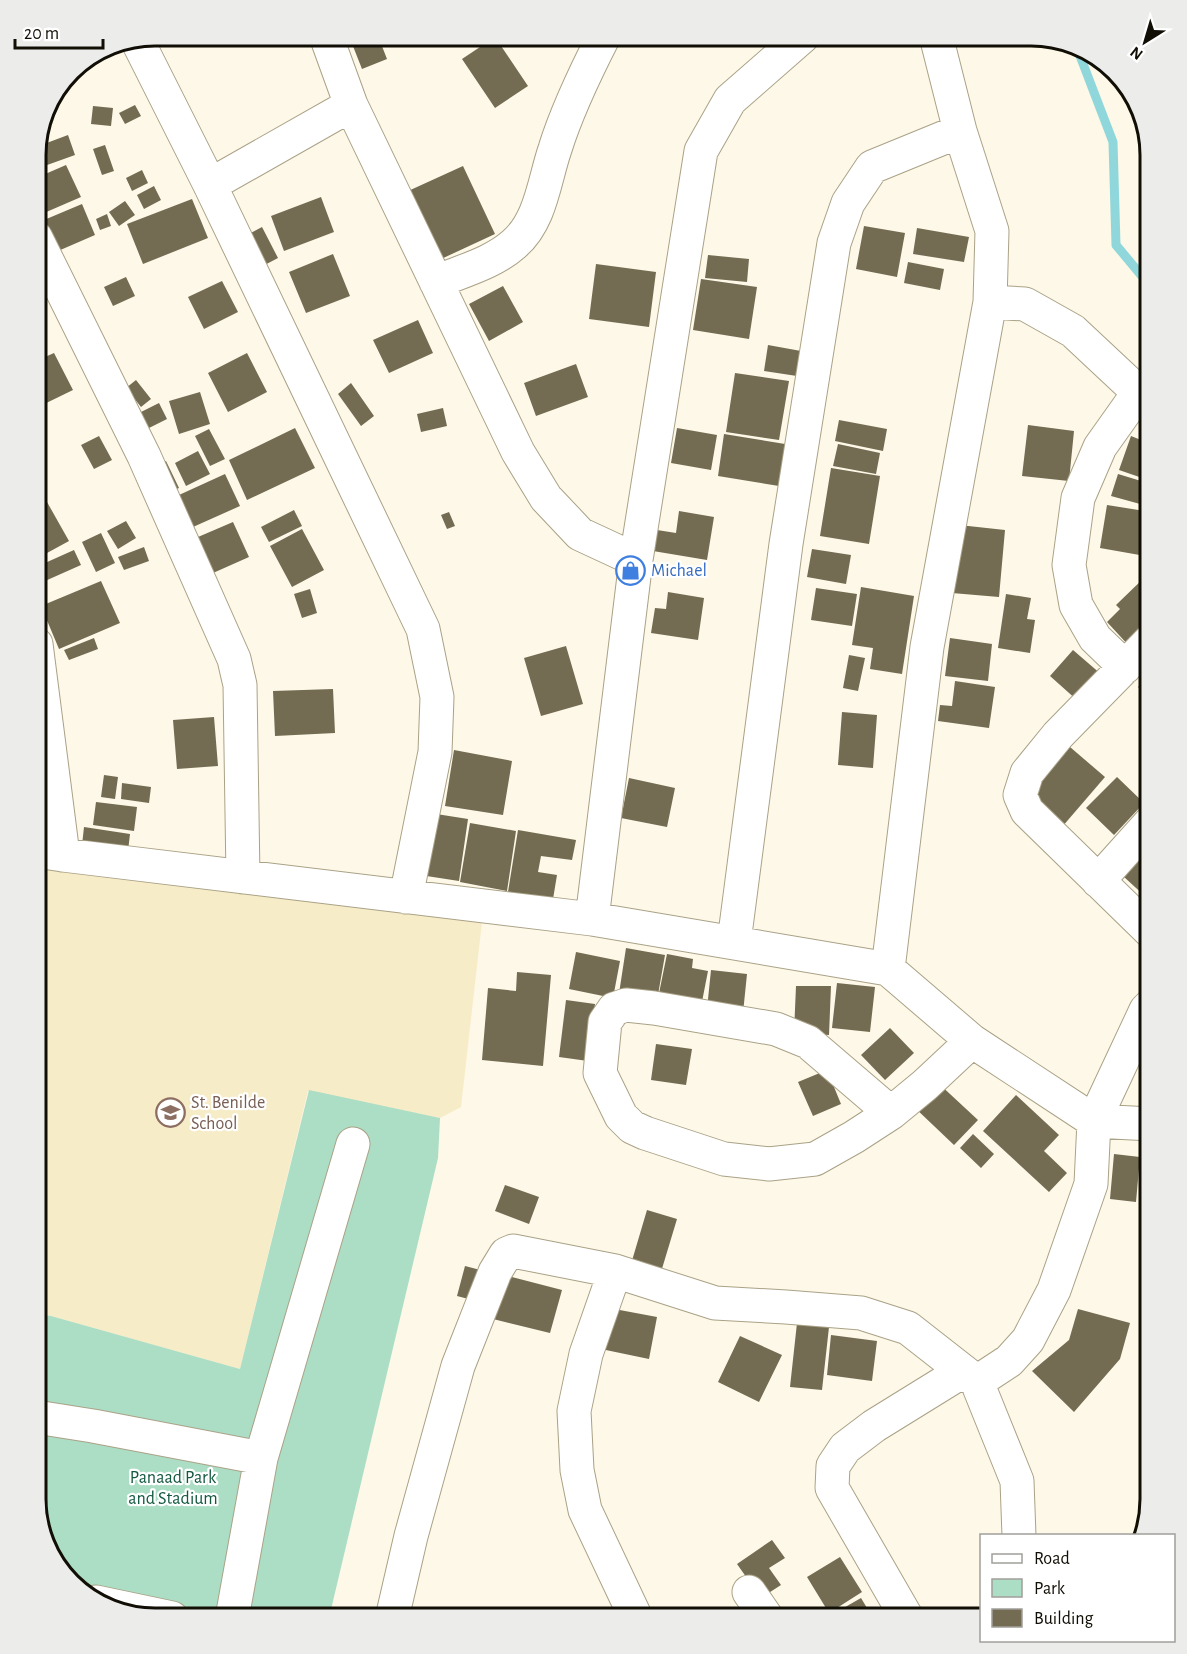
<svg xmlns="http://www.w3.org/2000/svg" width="1187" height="1654" font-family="'Alegreya Sans',sans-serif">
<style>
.built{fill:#f7ecc8}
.green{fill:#acddc5}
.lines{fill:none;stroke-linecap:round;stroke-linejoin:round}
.stream{stroke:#90d7db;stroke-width:9}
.building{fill:#736b52}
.minor-casing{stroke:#aaa287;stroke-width:35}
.minor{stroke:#fff;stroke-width:33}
.labels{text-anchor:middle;stroke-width:4.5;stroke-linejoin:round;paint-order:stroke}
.shop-label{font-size:18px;fill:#366cbe;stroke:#fff;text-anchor:start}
.education-label{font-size:18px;fill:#785e54;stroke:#fff;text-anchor:start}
.park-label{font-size:18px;fill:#13593f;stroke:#fff}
.rim{fill:none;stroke:#110e05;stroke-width:3}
</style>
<rect width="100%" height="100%" fill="#fdf8e7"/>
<path class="built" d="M36 859 483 913 461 1107 440 1118 308 1091 240 1369 51 1316 36 1314Z"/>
<path class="green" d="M309 1090 440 1118 438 1158 329 1618H148L96 1602 52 1558 36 1498V1314L51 1316 240 1369Z"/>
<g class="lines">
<path class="stream" d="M1077 48 1113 142 1116 245 1151 287"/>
</g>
<path class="building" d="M349 36H378L387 59 362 69Z
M495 37 528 86 495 108 462 59Z
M135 105 141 116 125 124 119 113Z
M93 106 113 108 111 126 91 124Z
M68 135 75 155 36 169V147Z
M105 145 114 171 102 175 93 149Z
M66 165 81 197 44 213 36 196V178Z
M463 166 495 234 439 260 406 192Z
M142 170 148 183 132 191 126 178Z
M154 186 161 200 144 209 137 195Z
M321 197 334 232 284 251 271 216Z
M192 199 208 238 143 264 127 224Z
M125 201 135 215 119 226 109 212Z
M82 204 95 235 58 251 44 220Z
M107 214 111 226 100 230 96 219Z
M864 226 905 233 897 277 856 269Z
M262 227 278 258 257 269 241 238Z
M917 228 969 237 964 262 913 254Z
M333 254 350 296 306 313 289 272Z
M708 255 749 259 747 282 705 278Z
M908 262 944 269 940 290 904 283Z
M596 264 656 272 649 327 589 319Z
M126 277 135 296 113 306 104 287Z
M701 279 757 287 749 339 693 330Z
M222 281 238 312 204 329 188 297Z
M503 286 523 322 489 341 469 304Z
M418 320 433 353 389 373 373 340Z
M768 345 801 351 797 376 764 371Z
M54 353 73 390 36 408V361Z
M247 353 267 392 228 412 208 373Z
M576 364 588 397 536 416 524 383Z
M735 373 789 381 779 440 726 432Z
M136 380 151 399 141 407 126 388Z
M351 383 374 416 361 426 338 394Z
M200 392 210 424 179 434 169 401Z
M159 403 167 419 141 432 133 416Z
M443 408 447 426 421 432 417 414Z
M839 420 887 429 883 451 835 441Z
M1028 425 1074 431 1069 481 1022 476Z
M295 428 315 468 247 500 229 460Z
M677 428 717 435 711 470 671 463Z
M209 429 225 459 210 466 195 436Z
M724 434 785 444 779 486 718 476Z
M99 436 112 460 94 469 81 445Z
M1131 436 1151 444V481L1119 470Z
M838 444 880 453 876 474 833 466Z
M198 451 210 474 186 486 175 463Z
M166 461 179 488 168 493 155 465Z
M831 468 880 476 869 544 820 536Z
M225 474 240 506 193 527 179 495Z
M1118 474 1151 484V507L1111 496Z
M47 502 69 541 36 559V508Z
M1107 505 1151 512V557L1100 548Z
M294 510 302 526 269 542 261 527Z
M679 511 714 517 707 560 653 551 657 530 676 533Z
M449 512 455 526 447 529 441 515Z
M126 521 136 538 118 549 107 531Z
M233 522 249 557 213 573 198 537Z
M959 525 1005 530 999 597 952 593Z
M302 529 324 570 292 587 270 546Z
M101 533 115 563 96 572 82 542Z
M144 547 149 561 124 570 118 557Z
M812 549 851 555 846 584 807 577Z
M74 550 81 565 36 585V567Z
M1146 576 1151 582V630L1131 648 1107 622 1120 609 1116 605Z
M101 581 120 623 59 649 41 606Z
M861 587 914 596 902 674 870 669 873 648 852 645Z
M816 588 857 594 852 626 811 620Z
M310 589 317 613 302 618 294 594Z
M668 592 704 598 698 640 651 633 655 608 666 609Z
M1006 594 1031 598 1027 619 1035 620 1030 653 998 648Z
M94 638 98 649 69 660 64 650Z
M950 638 992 644 988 681 945 676Z
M566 646 583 704 541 716 524 658Z
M1073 650 1102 675 1078 701 1050 676Z
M849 655 865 658 858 691 843 688Z
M1151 673V699L1138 687Z
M955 681 995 687 989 728 938 721 940 705 952 706Z
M333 689 335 733 275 736 273 691Z
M842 712 877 715 873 768 838 765Z
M214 717 218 766 177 769 173 720Z
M1070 747 1105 777 1062 827 1028 798Z
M454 750 512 761 503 815 445 806Z
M104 775 118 777 115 799 101 797Z
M1117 777 1144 803 1114 835 1086 808Z
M629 778 675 788 667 827 621 818Z
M122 783 151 787 149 803 121 799Z
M36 784 52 787 46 828 36 827Z
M96 802 137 807 134 831 93 825Z
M430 813 468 819 459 881 420 875Z
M470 823 516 831 507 891 460 882Z
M84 827 130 834 128 851 82 845Z
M518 830 576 840 572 860 541 856 538 872 557 875 553 899 508 892Z
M1151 845V897L1148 899 1123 876Z
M626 948 665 955 656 1006 618 1000Z
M576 952 620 961 613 998 569 989Z
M667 954 693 959 692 968 708 971 700 1012 657 1003Z
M711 970 747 974 743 1013 707 1009Z
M517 972 551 975 543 1066 482 1060 488 988 516 991Z
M837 983 875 987 870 1032 832 1028Z
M796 986H831L829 1035 794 1033Z
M566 1000 595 1004 588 1061 559 1057Z
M890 1028 914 1053 885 1080 861 1055Z
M656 1044 692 1049 686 1085 651 1080Z
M827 1070 841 1104 813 1116 798 1082Z
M936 1081 978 1120 954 1145 913 1106Z
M1016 1095 1059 1135 1044 1151 1067 1173 1049 1192 983 1131Z
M973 1134 994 1154 981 1168 960 1148Z
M1144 1149H1151V1210H1141Z
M1114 1154 1140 1157 1136 1202 1110 1199Z
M505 1185 539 1197 529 1224 495 1211Z
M647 1210 677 1219 661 1272 631 1264Z
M465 1266 488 1272 480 1302 457 1296Z
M500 1274 562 1290 550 1333 489 1318Z
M609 1308 657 1317 649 1359 601 1349Z
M1078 1309 1130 1323 1120 1359 1074 1412 1032 1371 1069 1340Z
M797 1323 829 1327 822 1390 790 1387Z
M831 1335 877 1341 872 1381 827 1375Z
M740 1336 782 1355 759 1402 718 1382Z
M772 1540 785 1558 769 1568 781 1585 761 1598 737 1564Z
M840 1557 862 1592 829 1613 807 1577Z
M861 1598 873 1618H826Z"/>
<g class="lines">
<defs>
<path id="minor" d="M326 36 351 105 518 452 546 498 580 534 636 560
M137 40 210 185 423 629 437 697 435 752 406 897
M210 185 351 105
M36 238 144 456 234 659 240 685 243 877
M436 282C462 271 493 263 514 244 541 221 544 181 555 149 567 110 585 73 604 36
M990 302 1025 304 1073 331 1151 404
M36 644 63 855
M1125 667 1095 638 1076 605 1069 565 1078 498 1100 447 1139 392
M36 851 63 855 592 919 888 969 972 1041 1094 1121 1151 1124
M1098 881 1151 822
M592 919 636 560 701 151 730 100 803 36
M1151 932 1027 811 1020 795 1027 773 1058 735 1151 640
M734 942 786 544 834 243 848 203 872 167 960 131
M888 969 927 647 990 302 992 231 960 131 936 36
M891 1113 808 1042 776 1029 654 1008 626 1005 614 1009 605 1022 600 1073 621 1116 632 1127 645 1133 724 1159 769 1164 815 1159 854 1137 891 1113 925 1085 972 1041
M615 1271 586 1354 574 1411 577 1470 585 1510 636 1618
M977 1382 1017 1481 1019 1536
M36 1417 93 1426 261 1458
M749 1592 767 1618
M96 1602 172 1618
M232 1618 261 1458 353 1144
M392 1618 411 1536 458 1366 495 1272 506 1254 513 1251 615 1271 715 1303 786 1307 861 1313 908 1328 977 1382 1009 1361 1028 1340 1054 1290 1091 1184 1094 1121 1146 1010 1151 1005
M907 1618 832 1488 833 1466 845 1448 874 1426 963 1371"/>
</defs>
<use href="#minor" class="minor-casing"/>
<use href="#minor" class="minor"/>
</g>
<defs>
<symbol id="shop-ring" viewBox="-11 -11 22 22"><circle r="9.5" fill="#fff" stroke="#3f7fe0" stroke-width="1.5"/><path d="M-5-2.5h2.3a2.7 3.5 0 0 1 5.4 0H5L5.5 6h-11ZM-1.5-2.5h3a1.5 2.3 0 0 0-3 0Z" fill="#3f7fe0"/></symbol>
<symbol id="school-ring" viewBox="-11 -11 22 22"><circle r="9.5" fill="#fff" stroke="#8d6e63" stroke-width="1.5"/><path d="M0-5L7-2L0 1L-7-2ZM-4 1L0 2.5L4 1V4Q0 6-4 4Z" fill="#8d6e63"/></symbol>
</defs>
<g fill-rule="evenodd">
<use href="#shop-ring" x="614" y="554" width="33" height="33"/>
<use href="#school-ring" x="154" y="1096" width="33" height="33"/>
</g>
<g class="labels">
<g class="shop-label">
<text x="651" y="576">Michael</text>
</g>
<g class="education-label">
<text x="191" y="1108">St. Benilde<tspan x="191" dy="21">School</tspan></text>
</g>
<g class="park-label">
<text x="173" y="1483">Panaad Park<tspan x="173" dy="21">and Stadium</tspan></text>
</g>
</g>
<path d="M0 0H1187V1654H0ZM155 46H1031A109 109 0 0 1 1140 155V1499A109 109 0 0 1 1031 1608H155A109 109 0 0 1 46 1499V155A109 109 0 0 1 155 46Z" fill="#ececeb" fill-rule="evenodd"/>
<path class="rim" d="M155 46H1031A109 109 0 0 1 1140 155V1499A109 109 0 0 1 1031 1608H155A109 109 0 0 1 46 1499V155A109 109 0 0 1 155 46Z"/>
<rect x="980" y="1534" width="195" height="108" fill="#ffffff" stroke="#a09f9b" stroke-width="1.5"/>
<rect x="992" y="1554" width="30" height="9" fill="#ffffff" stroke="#a09f9b" stroke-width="1.5"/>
<text x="1034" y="1564" font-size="18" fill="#110e05">Road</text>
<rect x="992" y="1579" width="30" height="18" fill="#acddc5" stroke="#a09f9b" stroke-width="1.5"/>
<text x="1034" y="1594" font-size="18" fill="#110e05">Park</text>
<rect x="992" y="1609" width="30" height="18" fill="#736b52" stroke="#a09f9b" stroke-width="1.5"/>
<text x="1034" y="1624" font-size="18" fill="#110e05">Building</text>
<g transform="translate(1145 42) rotate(217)" stroke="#ffffff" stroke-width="4.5" paint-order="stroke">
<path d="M0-4.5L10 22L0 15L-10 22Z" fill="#110e05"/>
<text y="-9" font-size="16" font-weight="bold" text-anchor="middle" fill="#110e05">N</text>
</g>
<path d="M15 39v9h88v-9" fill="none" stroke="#110e05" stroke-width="3"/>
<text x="24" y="39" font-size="18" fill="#110e05" stroke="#ffffff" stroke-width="4.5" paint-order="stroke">20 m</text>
</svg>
